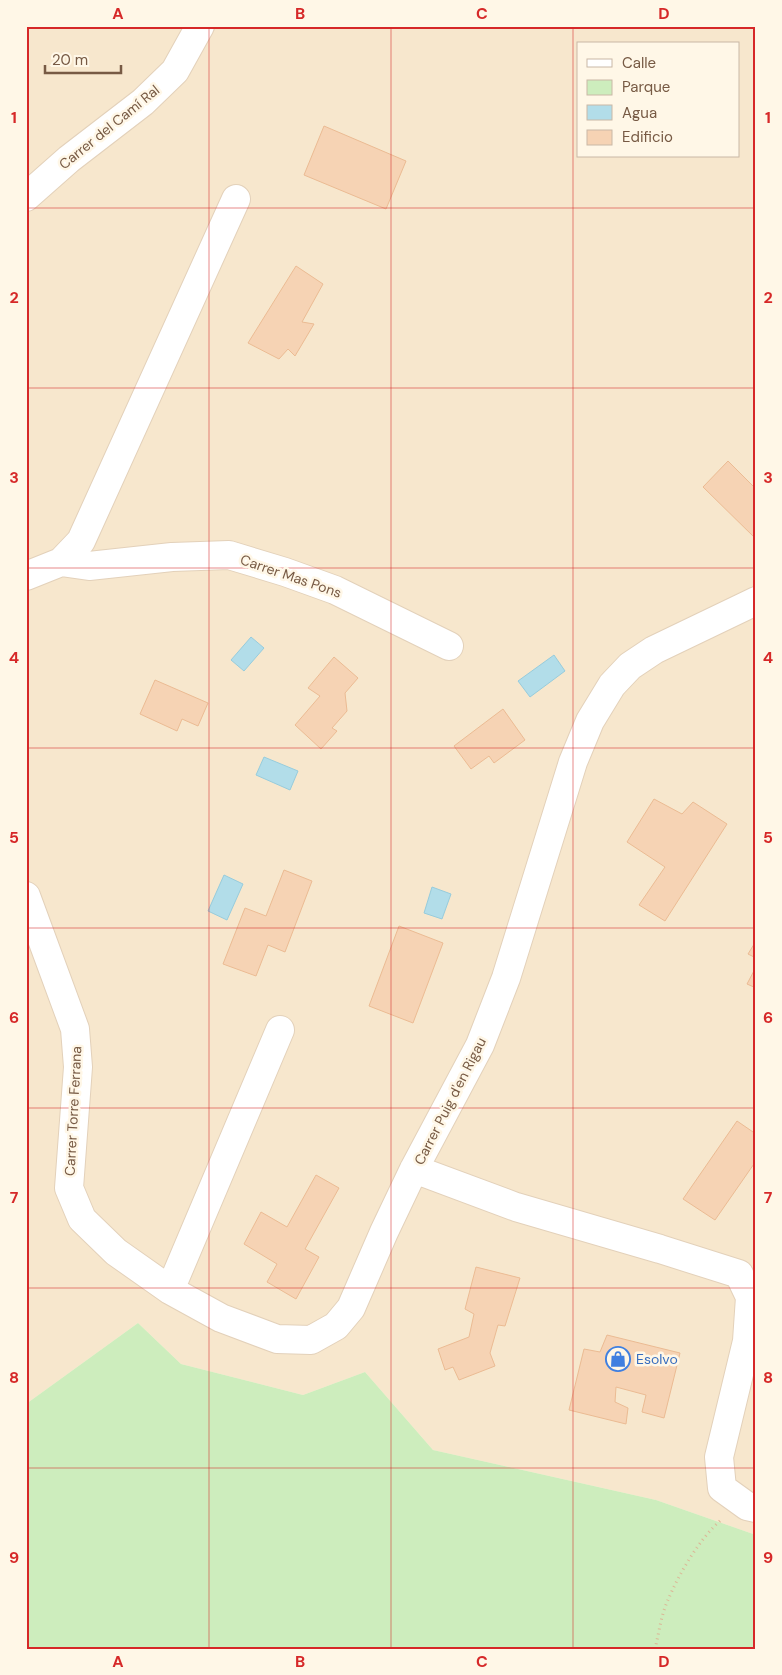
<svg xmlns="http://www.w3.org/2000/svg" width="782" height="1675" font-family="'DM Sans',sans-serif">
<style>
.residential{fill:#f7e7cd;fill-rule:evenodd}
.green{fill:#cdedbd}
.water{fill:#b2dde9;stroke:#97ccdc}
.building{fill:#f6d3b4;stroke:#ebbb93}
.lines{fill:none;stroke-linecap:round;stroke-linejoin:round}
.minor-casing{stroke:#e3d1ba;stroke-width:30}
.path{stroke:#dbb797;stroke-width:3;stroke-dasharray:1 4;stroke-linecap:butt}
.minor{stroke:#fff;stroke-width:28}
.grid{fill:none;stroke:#d62828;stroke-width:1;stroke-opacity:0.55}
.labels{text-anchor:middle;stroke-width:5;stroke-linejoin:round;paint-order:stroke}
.street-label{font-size:14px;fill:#775a44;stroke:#fff7e7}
.shop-label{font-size:14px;fill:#366cbe;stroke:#fff7e7;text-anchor:start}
.neatline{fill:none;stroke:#d62828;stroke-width:2}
.grid-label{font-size:16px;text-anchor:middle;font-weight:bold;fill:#d62828}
</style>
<rect width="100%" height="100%" fill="#fef4df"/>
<path class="residential" d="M26 26H756V1535L656 1500 433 1450 365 1372 303 1395 181 1364 138 1323 26 1404ZM578 44H738V156H578Z"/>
<path class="green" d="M138 1323 181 1364 303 1395 365 1372 433 1450 656 1500 756 1535V1649H26V1404Z"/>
<path class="water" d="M251 637 264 648 244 671 231 660Z
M554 655 565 671 530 697 518 681Z
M264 757 298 771 290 790 256 775Z
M224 875 243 884 227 920 208 911Z
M432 887 451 894 442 919 424 913Z"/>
<path class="building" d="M324 126 406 161 386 209 304 175Z
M296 266 323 284 302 322 314 324 295 356 288 349 279 359 248 343Z
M728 461 755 488 756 487V539L703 487Z
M334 657 358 678 345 693 347 711 332 728 337 731 321 749 295 725 320 696 308 688Z
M155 680 208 703 198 726 182 719 177 731 140 714Z
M503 709 525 740 494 763 489 756 471 769 454 746Z
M654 799 682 814 693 802 727 824 665 921 639 905 665 867 627 842Z
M284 870 312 881 285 952 268 945 256 976 223 964 245 908 266 916Z
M399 926 443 943 413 1023 369 1006Z
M756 941V958L748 954Z
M756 967V988L747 984Z
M737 1121 756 1134V1161L715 1220 683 1199Z
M316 1175 339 1188 305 1249 319 1257 296 1299 267 1282 277 1264 244 1244 261 1212 287 1227Z
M476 1267 520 1278 505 1326 498 1325 490 1353 495 1366 459 1380 453 1367 445 1370 438 1349 469 1337 474 1314 465 1309Z
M607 1335 680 1353 664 1418 642 1412 646 1395 616 1387 615 1402 628 1408 626 1424 569 1410 584 1349 600 1352Z"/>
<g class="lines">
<defs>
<path id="minor" d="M26 197 69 159 143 102 175 71 200 26
M61 562 89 566 172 557 229 555 285 572 335 590 449 646
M26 576 61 562 81 541 236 199
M26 896 75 1029 78 1067 69 1188 82 1219 116 1252 170 1290 221 1318 277 1339 311 1340 336 1326 351 1308 384 1232 414 1169 480 1045 506 978 573 762 590 721 612 685 630 666 654 650 756 601
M414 1169 516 1207 660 1249 739 1274 750 1297 747 1341 719 1457 722 1488 747 1506 756 1508
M170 1290 280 1030"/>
</defs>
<use href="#minor" class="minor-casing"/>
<path class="path" d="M655 1649C659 1633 661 1615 668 1600 679 1574 699 1539 721 1520"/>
<use href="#minor" class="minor"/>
</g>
<path class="grid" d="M209 26V1649M391 26V1649M573 26V1649M26 208H756M26 388H756M26 568H756M26 748H756M26 928H756M26 1108H756M26 1288H756M26 1468H756"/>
<defs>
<symbol id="shop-ring" viewBox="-11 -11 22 22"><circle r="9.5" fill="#fff7e7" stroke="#3f7fe0" stroke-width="1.5"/><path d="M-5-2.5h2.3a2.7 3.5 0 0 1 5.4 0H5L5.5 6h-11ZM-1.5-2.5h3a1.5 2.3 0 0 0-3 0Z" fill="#3f7fe0"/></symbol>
</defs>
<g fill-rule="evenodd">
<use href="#shop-ring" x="604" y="1345" width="28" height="28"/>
</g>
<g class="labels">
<g class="street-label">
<text transform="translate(109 127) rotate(-39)" y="5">Carrer del Camí Ral</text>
<text transform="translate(291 576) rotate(19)" y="5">Carrer Mas Pons</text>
<text transform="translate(450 1101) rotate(-63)" y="5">Carrer Puig d'en Rigau</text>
<text transform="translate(73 1111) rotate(-87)" y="5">Carrer Torre Ferrana</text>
</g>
<g class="shop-label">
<text x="636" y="1364">Esolvo</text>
</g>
</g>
<rect width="782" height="1675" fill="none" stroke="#fff7e7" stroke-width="55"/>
<rect x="577" y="42" width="162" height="115" fill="#fff7e7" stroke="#c9b8a6"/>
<rect x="587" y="59" width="25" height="8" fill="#ffffff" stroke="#c9b8a6"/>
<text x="622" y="68" font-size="15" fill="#775a44">Calle</text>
<rect x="587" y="80" width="25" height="15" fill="#cdedbd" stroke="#c9b8a6"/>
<text x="622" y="92" font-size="15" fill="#775a44">Parque</text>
<rect x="587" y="105" width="25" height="15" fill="#b2dde9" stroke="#c9b8a6"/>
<text x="622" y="118" font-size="15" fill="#775a44">Agua</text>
<rect x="587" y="130" width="25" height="15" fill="#f6d3b4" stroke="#c9b8a6"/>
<text x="622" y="142" font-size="15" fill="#775a44">Edificio</text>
<path d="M45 65v8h76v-8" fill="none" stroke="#775a44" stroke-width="2.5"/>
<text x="52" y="65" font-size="15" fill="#775a44" stroke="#fff7e7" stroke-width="4" paint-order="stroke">20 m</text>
<rect x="28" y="28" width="726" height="1620" class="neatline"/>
<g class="grid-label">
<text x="118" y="19">A</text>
<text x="300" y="19">B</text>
<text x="482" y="19">C</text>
<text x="664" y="19">D</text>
<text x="14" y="123">1</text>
<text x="768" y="123">1</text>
<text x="14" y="303">2</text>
<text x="768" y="303">2</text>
<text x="14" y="483">3</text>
<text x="768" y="483">3</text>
<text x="14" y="663">4</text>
<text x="768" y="663">4</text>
<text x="14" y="843">5</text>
<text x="768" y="843">5</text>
<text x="14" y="1023">6</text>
<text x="768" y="1023">6</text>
<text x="14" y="1203">7</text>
<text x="768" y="1203">7</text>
<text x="14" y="1383">8</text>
<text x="768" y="1383">8</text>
<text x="14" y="1563">9</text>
<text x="768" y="1563">9</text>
<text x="118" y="1667">A</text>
<text x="300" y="1667">B</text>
<text x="482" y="1667">C</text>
<text x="664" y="1667">D</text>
</g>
</svg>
